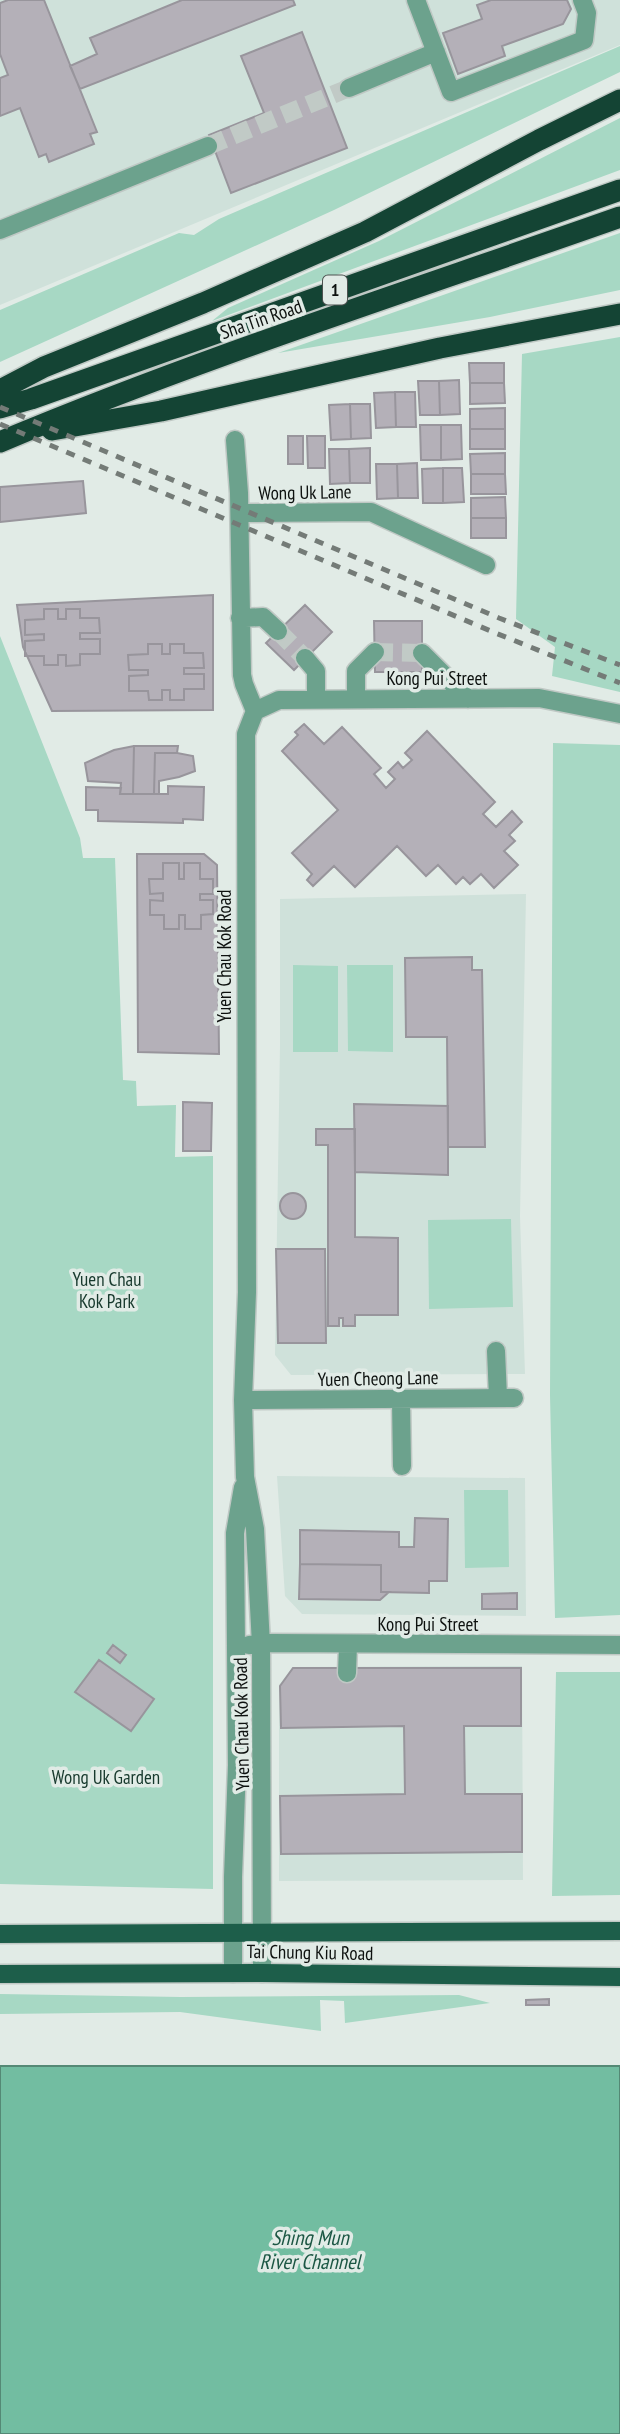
<svg xmlns="http://www.w3.org/2000/svg" width="620" height="2434" font-family="'PT Sans Narrow',sans-serif">
<style>
.built{fill:#cfe1da}
.green{fill:#a7d8c4}
.water{fill:#72bda1;stroke:#548975;stroke-width:2}
.building{fill:#b4b0b8;stroke:#98959c;stroke-width:2}
.lines{fill:none;stroke-linecap:round;stroke-linejoin:round}
.minor-tunnel{stroke:#c1cac6;stroke-width:18;stroke-dasharray:18 9;stroke-linecap:butt}
.minor-casing{stroke:#bfc8c4;stroke-width:21}
.major-casing{stroke:#bfc8c4;stroke-width:21}
.highway-casing{stroke:#bfc8c4;stroke-width:24}
.minor{stroke:#6ca28d;stroke-width:18}
.major{stroke:#1d5e4a;stroke-width:18}
.highway{stroke:#144434;stroke-width:21}
.rail{stroke:#747b77;stroke-width:5;stroke-dasharray:9 9;stroke-linecap:butt}
.labels{text-anchor:middle;stroke-width:7;stroke-linejoin:round;paint-order:stroke}
.shield{fill:#e1ebe6;stroke:#4d5250;stroke-width:2}
.shield-label{font-size:18px;font-weight:bold;fill:#0d110f}
.street-label{font-size:19px;fill:#0d110f;stroke:#e1ebe6}
.park-label{font-size:19px;fill:#17392d;stroke:#e1ebe6}
.water-label{font-size:21px;font-style:italic;fill:#1c5744;stroke:#e1ebe6}
</style>
<rect width="100%" height="100%" fill="#e1ebe6"/>
<path class="built" d="M0 0H620V45L0 305Z
M526 894 520 1216 525 1374 291 1375 275 1355 280 1045V899Z
M277 1476 525 1478 526 1616 302 1614 285 1596Z
M522 1666 523 1880 279 1881V1685L293 1667Z"/>
<path class="green" d="M620 46V72L334 210 0 362V310L179 233 194 235 219 219Z
M620 118V170L212 321 228 308 379 241Z
M620 233V290L490 317 278 353Z
M620 337V692L552 676 555 647 516 619 522 354Z
M0 636 80 838 83 858H115L123 1080 136 1081 137 1106 176 1105 175 1157 213 1156V1889L0 1884Z
M553 743 620 745V1615L555 1618 550 1395Z
M293 965 338 966V1052H293Z
M347 965H393V1052L348 1051Z
M511 1219 513 1307 429 1309 428 1220Z
M464 1490H508L509 1567 465 1568Z
M556 1672H620V1895L552 1896Z
M0 1994 181 1997 459 1995 490 2003 345 2023 344 2001 320 2000 321 2031 180 2012 0 2014Z"/>
<path class="water" d="M0 2066H620V2434H0Z"/>
<path class="building" d="M8 0H44L97 132 90 134 94 144 49 162 46 154 39 157 20 108 0 116V78L8 75 0 54V3Z
M182 0H293L295 5 80 89 70 66 97 54 90 38Z
M491 0H567L571 9 563 24 502 46 505 56 458 74 443 33 482 19 477 5Z
M302 32 347 148 231 193 209 135 264 113 241 56Z
M469 363H504V383H470Z
M459 380 460 414 440 415 439 381Z
M418 381H439L440 415H420Z
M470 383H504L505 403 470 404Z
M395 392H415L416 427H396Z
M395 392 396 427 376 428 374 393Z
M350 404H370L371 438 351 439Z
M350 404 351 439 331 440 329 405Z
M505 408V429H470V409Z
M420 425H441V460H421Z
M441 425H461L462 459 441 460Z
M470 429H505V449H470Z
M288 436H303V464H288Z
M307 436H325V468H308Z
M370 448V483H350L349 449Z
M329 449H349L350 483 330 484Z
M505 453V474H471L470 454Z
M417 463 418 498H398L397 464Z
M376 464H397L398 498 377 499Z
M443 468H462L464 502 443 503Z
M443 468V503H423L422 469Z
M471 474H505L506 494H471Z
M83 481 86 513 0 522V487Z
M505 497 506 518H471V498Z
M471 518H506V538H471Z
M213 595V710L52 711 23 647 17 605Z
M305 605 332 632 294 670 266 643Z
M44 609H58V619H66V609H80V618H99L100 633H80V639H100V654H80V665L66 666V655H58V665H44V656H25V641L44 640V634L25 635V620L44 619Z
M374 621H422V672H375Z
M148 644H162V654H170V644H184V653H203L204 668H184V674H204V689H184V700H170V690H162V700H149L148 691H129V676L148 675V670H129L128 655 148 654Z
M304 724 324 744 342 727 381 768 374 774 386 788 395 779 388 772 398 762 403 768 412 760 405 753 427 731 495 802 483 814 496 827 512 811 522 822 509 835 515 841 504 851 518 865 494 888 481 874 470 884 463 877 456 884 438 865 426 876 397 846 355 887 334 866 313 886 307 880 312 874 292 853 338 810 282 751 298 735 295 732Z
M134 746H178L177 753 193 756 195 771 179 777 159 781V794H120L121 783 88 781 85 763 114 750Z
M134 746H178L177 753H155L154 794H168V786L204 787 203 820 183 819V823L98 821V810H86V787L121 788 120 794H133Z
M137 854H204L217 865 219 1054 138 1052Z
M163 863H179V879H184V863H200V879H213V894H200V900H213V914L201 915V929H185V915H179V929H164V915H150V900L163 901V893L150 894 149 879H163Z
M472 957V970H482L485 1147H448L447 1037H406L405 958Z
M183 1102 212 1103 211 1151H183Z
M354 1104 448 1106V1175L355 1172Z
M316 1129H355V1237L398 1238V1315H355V1326H343V1318H339V1326H328V1145H316Z
M280 1206a13 13 0 1 1 26 0a13 13 0 1 1-26 0Z
M276 1249H325L326 1343H278Z
M415 1518 448 1519 447 1581H429V1593L381 1592V1565L300 1564V1530L399 1532V1547H414Z
M300 1564 381 1565V1592H389L380 1600 299 1599Z
M517 1593V1609H482V1594Z
M113 1645 126 1655 120 1663 107 1653Z
M99 1660 154 1699 131 1731 75 1692Z
M293 1668H521V1726H464L465 1794H522V1852L281 1854 280 1796 405 1794 404 1726 281 1728 280 1686Z
M549 1999V2005H526V2000Z"/>
<g class="lines">
<path class="minor-tunnel" d="M208 146 349 88
M278 631 305 658
M375 652 422 653"/>
<defs>
<path id="minor" d="M416 0 451 92 584 40 587 13 582 0
M349 88 436 52
M0 230 208 146
M235 440 239 493 242 675 244 684 255 711 246 734 247 1292 243 1400 245 1477 255 1529 261 1645 262 1973
M240 513 371 512 486 565
M240 618 263 617 278 631
M422 653 468 699
M305 658 316 671V699
M356 699V671L375 652
M255 711 279 700 539 698 620 714
M496 1351 498 1397
M243 1400 514 1398
M401 1400 402 1466
M249 1645 271 1643 620 1645
M347 1673 348 1645
M233 1973V1877L237 1765 235 1533 243 1487"/>
<path id="major" d="M0 1934 620 1931
M0 1974 262 1973 620 1977"/>
<path id="highway" d="M0 390 44 367 203 303 365 232 539 140 620 100
M0 408 31 399 620 190
M52 430 161 411 440 348 620 314
M0 442C203 357 413 290 620 217"/>
</defs>
<use href="#minor" class="minor-casing"/>
<use href="#major" class="major-casing"/>
<use href="#highway" class="highway-casing"/>
<use href="#minor" class="minor"/>
<use href="#major" class="major"/>
<use href="#highway" class="highway"/>
<path class="rail" d="M0 407 499 618 620 665
M0 424 493 632 620 683"/>
</g>
<g class="labels">
<rect class="shield" x="323" y="275.5" width="24" height="29" rx="5"/>
<g class="shield-label">
<text x="335" y="296">1</text>
</g>
<g class="street-label">
<text transform="translate(261 319) rotate(-19)" y="7">Sha Tin Road</text>
<text transform="translate(305 492) rotate(-1)" y="7">Wong Uk Lane</text>
<text x="437" y="685">Kong Pui Street</text>
<text transform="translate(224 956) rotate(-90)" y="7">Yuen Chau Kok Road</text>
<text transform="translate(378 1378) rotate(-1)" y="7">Yuen Cheong Lane</text>
<text x="428" y="1631">Kong Pui Street</text>
<text transform="translate(241 1724) rotate(-91)" y="7">Yuen Chau Kok Road</text>
<text transform="translate(310 1952) rotate(1)" y="7">Tai Chung Kiu Road</text>
</g>
<g class="park-label">
<text x="107" y="1286">Yuen Chau<tspan x="107" dy="22">Kok Park</tspan></text>
<text x="106" y="1784">Wong Uk Garden</text>
</g>
<g class="water-label">
<text x="310" y="2245">Shing Mun<tspan x="310" dy="24">River Channel</tspan></text>
</g>
</g>
</svg>
